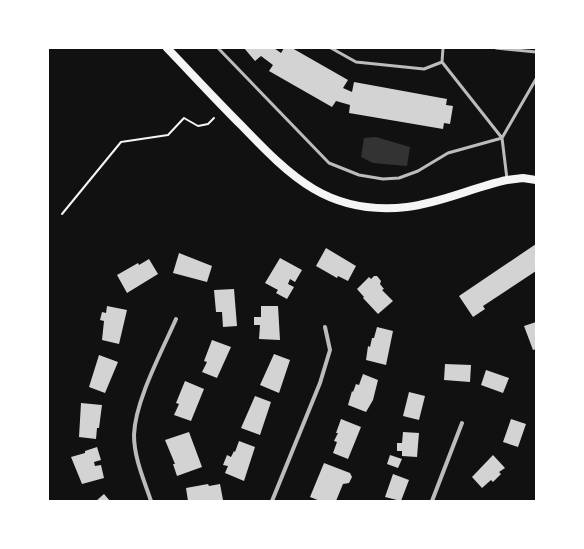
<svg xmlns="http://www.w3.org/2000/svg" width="584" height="549" font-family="'Zilla Slab',serif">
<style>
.water{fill:#333}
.building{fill:#d3d3d3}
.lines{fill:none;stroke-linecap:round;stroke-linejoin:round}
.path{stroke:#f5f5f5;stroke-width:2}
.service{stroke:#bcbcbc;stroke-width:3}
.minor{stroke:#bcbcbc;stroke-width:4}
.secondary{stroke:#f5f5f5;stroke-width:8}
</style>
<rect width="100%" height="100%" fill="#111"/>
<path class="water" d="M376 137 410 147 407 166 373 163 361 157 364 138Z"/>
<path class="building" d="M244 48H274L281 53 284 48H292L348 80 343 88 352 92 354 82 447 99 446 105 453 106 450 124 444 123 443 129 349 113 350 105 336 101 332 107 269 71 273 65 261 56 255 61Z
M536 244V271L483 306 485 309 473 317 459 296Z
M326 248 356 266 348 281 338 276 337 278 316 266Z
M179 253 212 266 207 282 173 273Z
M280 258 302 270 295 282 290 279 288 284 294 287 287 299 276 293 278 290 265 283Z
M149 259 158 274 127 293 117 275 138 263 139 265Z
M374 276H377L381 281 380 284 384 289 382 290 393 301 378 314 363 298 364 297 357 289 369 277 371 279Z
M234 289 237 326 223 327 222 312H216L214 290Z
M107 306 127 310 119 344 102 340 104 321 100 320 102 312 106 313Z
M261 306H278L280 340 259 339 260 325H254V317H261Z
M536 322V349L533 350 524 326Z
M377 327 393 331 386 365 366 360 368 346 370 347 372 338H374Z
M212 340 231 347 217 378 202 372 207 362 204 361Z
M274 354 290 360 279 393 260 385Z
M99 355 118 362 105 393 89 387Z
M445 364 471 365 470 382 444 380Z
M486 370 509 378 503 393 481 385Z
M363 374 378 380 373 400 366 412 348 405 352 391 353 392 356 384 359 385Z
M185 381 204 389 191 421 174 415 179 404 176 403Z
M409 392 425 396 419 420 403 416Z
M255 396 271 402 260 435 241 428Z
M81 403 102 405 99 428H97L96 439 79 437Z
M341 419 361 427 348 459 333 453 337 442 334 441 338 433H336Z
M511 419 526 424 518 447 503 442Z
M189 432 202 467 177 476 173 464H175L165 440Z
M403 432 419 433 417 457 402 456V451H397V443H402Z
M239 441 255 447 244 481 225 473 228 466 223 465 227 455 231 457 234 451 235 452Z
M97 447 101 460 94 462 95 466 101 465 104 478 82 484 71 457 85 453V451Z
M390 455 402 459 398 468 387 464Z
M493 455 505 468 499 472 501 474 493 482 491 480 482 488 472 477Z
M324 463 350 473 352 477 349 483 343 484 336 501H320L310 497Z
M393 474 409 480 401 501 385 497Z
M208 484 209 486 220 484 223 500 188 501 186 488Z
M104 494 110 501H96Z"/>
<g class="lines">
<path class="path" d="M62 214 121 142 168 135 184 118 198 126 208 124 214 118"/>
<path class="service" d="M218 48 329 163 359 175 383 179 399 178 418 171 448 153 502 138 536 79
M331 48 356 62 424 69 442 62 502 138 507 179
M496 48 536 52
M442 62 443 48"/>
<path class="minor" d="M151 501C144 480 134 458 134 435 135 401 162 351 176 319
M272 501 320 383 330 350 325 327
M432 501 462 423"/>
<path class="secondary" d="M167 48C192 74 216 100 241 125 291 177 329 216 407 207 441 203 474 187 507 180L523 178 536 180"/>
</g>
<rect width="584" height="549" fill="none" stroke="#ffffff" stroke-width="98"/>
</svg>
